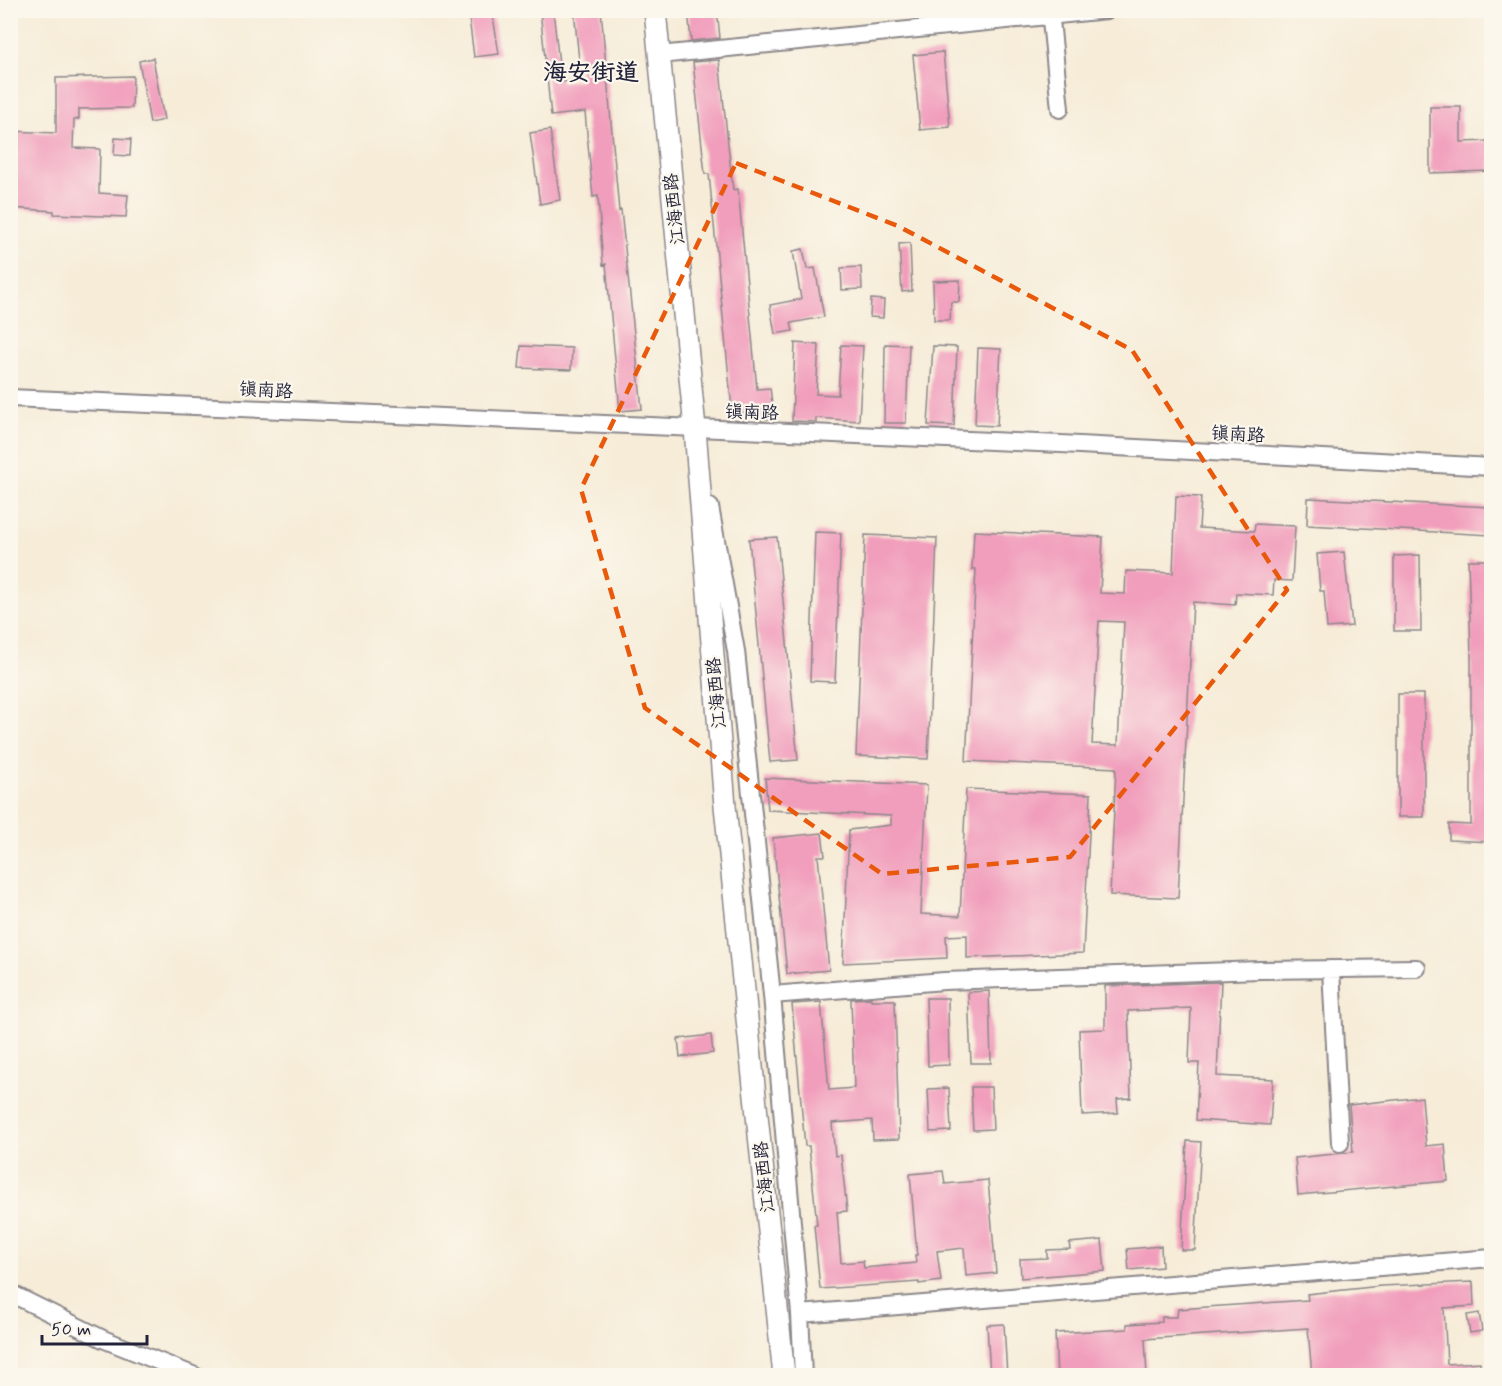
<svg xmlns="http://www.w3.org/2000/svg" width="1502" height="1386" font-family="Mynerve,'LXGW WenKai TC',sans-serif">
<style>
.building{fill:#f19ebc;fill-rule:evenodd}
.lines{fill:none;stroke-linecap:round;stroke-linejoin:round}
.minor-casing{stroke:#8c878a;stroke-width:20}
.major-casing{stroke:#8c878a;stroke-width:24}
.minor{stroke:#fff;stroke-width:16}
.major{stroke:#fff;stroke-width:21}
.marked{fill:none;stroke:#e8590c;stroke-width:4.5;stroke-dasharray:12 8;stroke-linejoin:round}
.labels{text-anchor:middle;stroke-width:4.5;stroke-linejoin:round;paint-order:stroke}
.street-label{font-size:18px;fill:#22223b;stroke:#fbf7ec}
.district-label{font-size:24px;font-weight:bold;fill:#22223b;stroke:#fbf7ec}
</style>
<rect width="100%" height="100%" fill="#fbf7ec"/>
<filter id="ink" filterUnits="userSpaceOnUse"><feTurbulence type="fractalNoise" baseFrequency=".0167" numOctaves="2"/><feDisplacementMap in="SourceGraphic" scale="12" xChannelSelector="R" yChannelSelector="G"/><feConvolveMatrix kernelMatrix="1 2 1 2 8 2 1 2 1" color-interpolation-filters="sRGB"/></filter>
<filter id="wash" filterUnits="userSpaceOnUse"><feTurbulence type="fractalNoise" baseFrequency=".008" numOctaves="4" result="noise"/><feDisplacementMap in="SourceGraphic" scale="24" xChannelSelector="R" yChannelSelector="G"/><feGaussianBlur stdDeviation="1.35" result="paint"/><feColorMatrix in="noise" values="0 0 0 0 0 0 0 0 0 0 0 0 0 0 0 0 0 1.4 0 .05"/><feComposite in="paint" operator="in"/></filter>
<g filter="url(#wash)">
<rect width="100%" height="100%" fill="#f6ecd8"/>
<g id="blocks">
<path class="building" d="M468 10H492L499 54 474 57Z
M540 10H553L561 82 581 80 574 10H601L619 211 621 210 642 409 620 411 606 264 603 265 598 196 593 197 585 112 551 116Z
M688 10H717L720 38 691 41Z
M943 52 950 127 920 130 913 55Z
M153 58 164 120 150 123 139 61Z
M719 60 733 190 738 189 757 389 770 388 774 418 762 420 732 409 709 174H705L693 62Z
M133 76 132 108 79 109V119L74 120 73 148 100 149 99 193 128 195 126 217 54 214V211L10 208V131L56 133V78Z
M1430 107H1461V142L1491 141V171L1430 173Z
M550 130 560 200 540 204 530 133Z
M115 138 131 139 130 156 114 155Z
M910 243 912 291 902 292 899 244Z
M803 249 807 269 815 268 824 317 791 323 793 331 775 334 770 305 801 299 793 251Z
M861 267 862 289 842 290 841 268Z
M960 280 959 302H951L950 320H934L933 281Z
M871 299 884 300 883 318 870 317Z
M795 343 819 345 816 394 838 395 841 345 863 346 859 421 816 418V422L792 421Z
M885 344 909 345 906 423H884Z
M521 346 572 348 571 370 519 368Z
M933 346 957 347 954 426 928 425Z
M978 348 1001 349 997 426 975 425Z
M1176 496 1201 497 1199 528 1254 531 1255 524 1295 526 1292 581 1274 580 1273 595 1236 593 1235 605 1193 602 1178 898 1110 895 1116 768 966 761 976 569H972L974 531 1103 537 1100 593 1125 594 1126 571 1173 573ZM1099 621 1124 622 1118 745 1092 744Z
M1308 498 1491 507V535L1307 525Z
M815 532 841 533 835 682 810 681Z
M865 535 937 538 928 759 856 756Z
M777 537 798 760 770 762 749 539Z
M1344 552 1352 626 1327 628 1324 591H1320L1317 554Z
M1420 555 1421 631H1394V556Z
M1468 560H1491V842L1449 840V824L1471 825V655Z
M1398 694H1424V817H1398Z
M765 778 927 785 921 914 960 916 966 789 1091 794 1083 953 967 958V935L946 936 947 958 843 963 849 830 891 825V816L768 810Z
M822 833 825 856H818L829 970 787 974 773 838Z
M1221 982 1217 1076 1273 1079 1270 1125 1196 1120 1199 1063H1189L1191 1008 1128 1011 1131 1098 1117 1099 1118 1113 1082 1115 1079 1030 1105 1029V986Z
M989 991 991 1063H971L968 992Z
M871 998V1000H895L899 1139 873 1140 872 1120 832 1123 835 1156 841 1155 847 1211 837 1212 841 1263 863 1261 864 1268 916 1263 915 1255H917L910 1174 943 1171 945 1184 988 1180 996 1273 966 1276 964 1248 937 1251 941 1281 919 1284V1282L820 1289 814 1225H817L809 1146H805L792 1004 821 1002 829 1090 854 1088 851 999Z
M926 998H948L949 1065 928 1066Z
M711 1035 713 1053 680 1057 678 1039Z
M971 1087H991L993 1129 973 1130Z
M949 1088 951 1131 930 1132 928 1089Z
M1422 1097 1426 1146 1445 1144 1448 1181 1298 1195 1295 1158 1353 1152 1349 1105Z
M1187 1141 1201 1142 1195 1250H1181Z
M1102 1240 1105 1271 1021 1278 1020 1259 1047 1258V1250L1070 1249 1069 1243Z
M1161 1246 1162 1267 1129 1270 1127 1249Z
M1473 1282 1474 1306 1444 1308 1447 1364 1480 1362 1481 1376H1312L1308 1328 1145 1339 1147 1376H1057L1055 1333 1127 1329V1324L1162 1322V1317H1177L1178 1309 1308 1300 1307 1294 1381 1286Z
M1479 1313 1482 1331 1470 1333 1467 1315Z
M1004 1324 1007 1376H990L987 1325Z"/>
</g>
</g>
<g filter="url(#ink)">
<use href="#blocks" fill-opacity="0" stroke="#8c878a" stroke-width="1.5"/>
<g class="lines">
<defs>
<path id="minor" d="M1050 10 1060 109
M659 55 1107 10
M10 398 1061 444 1492 467
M710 507 736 651 772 995 800 1314 803 1376
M1331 969 1340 1143
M772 995 944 981 1260 970 1417 968
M10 1293 103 1339 195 1376
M800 1314 1492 1258"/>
<path id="major" d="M655 10 695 429 725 806 784 1376"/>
</defs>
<use href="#minor" class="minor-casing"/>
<use href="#major" class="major-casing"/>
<use href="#minor" class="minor"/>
<use href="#major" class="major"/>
</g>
</g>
<path class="marked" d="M736 163 898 226 1132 350 1287 590 1070 857 882 874 645 708 581 489Z"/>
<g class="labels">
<g class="street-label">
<text transform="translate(674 209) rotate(-96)" y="6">江海西路</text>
<text transform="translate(266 390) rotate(3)" y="6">镇南路</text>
<text transform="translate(752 412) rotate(2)" y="6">镇南路</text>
<text transform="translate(1238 434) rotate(3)" y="6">镇南路</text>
<text transform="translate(716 693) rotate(-95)" y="6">江海西路</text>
<text transform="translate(764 1177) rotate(-96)" y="6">江海西路</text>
</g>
<g class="district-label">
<text x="591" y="80">海安街道</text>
</g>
</g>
<rect width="1502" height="1386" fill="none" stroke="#fbf7ec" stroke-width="36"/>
<path d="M42 1335v9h105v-9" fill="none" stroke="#22223b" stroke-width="3"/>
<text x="51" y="1335" font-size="18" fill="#22223b" stroke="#fbf7ec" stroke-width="4.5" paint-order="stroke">50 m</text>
</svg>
